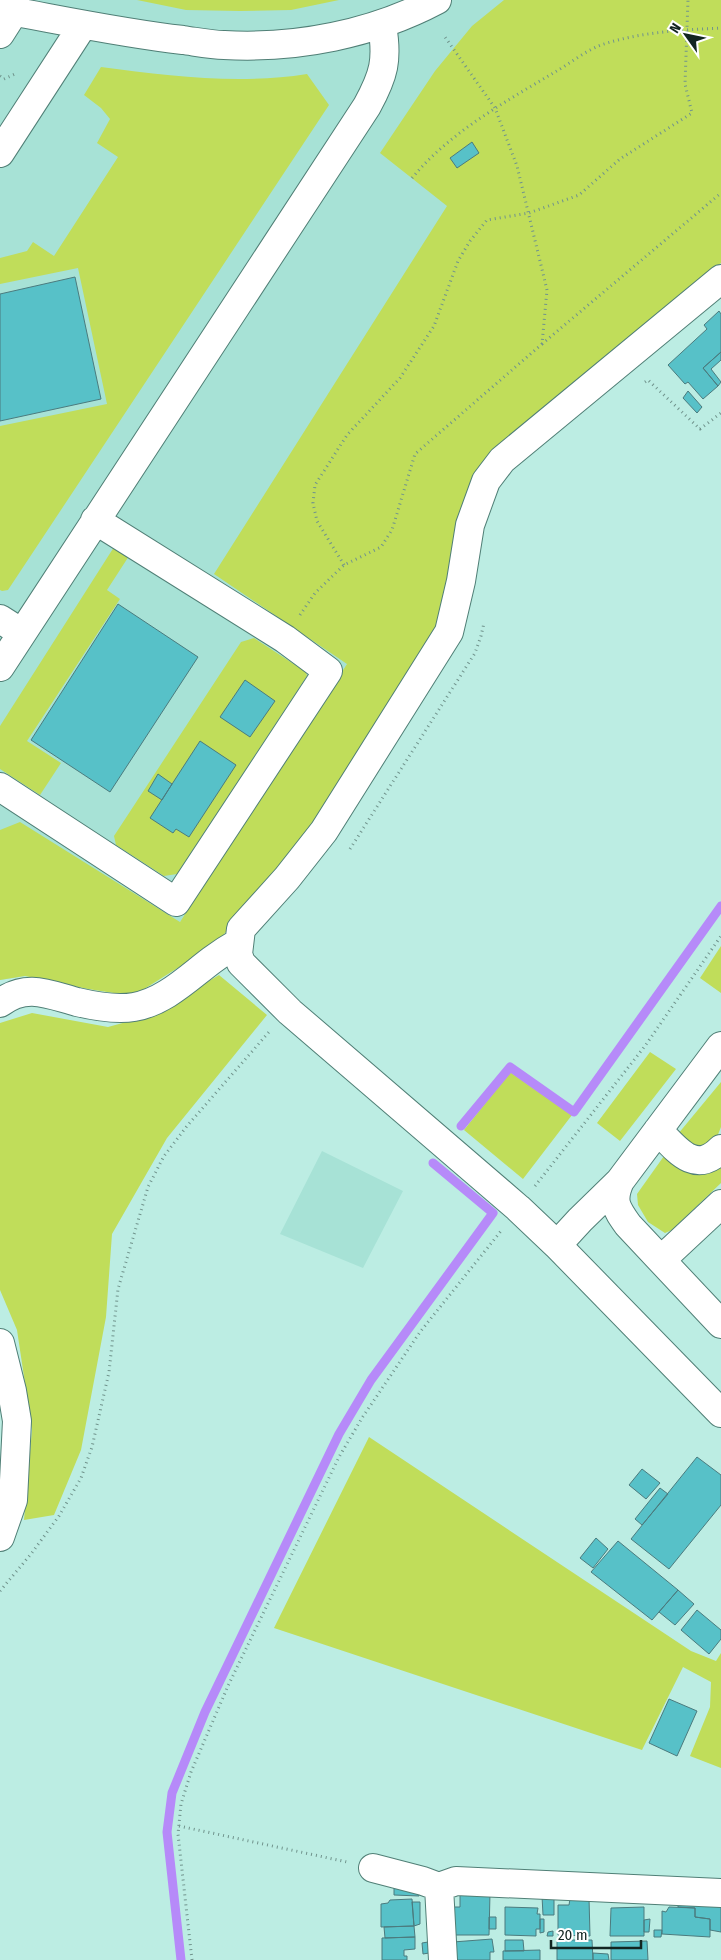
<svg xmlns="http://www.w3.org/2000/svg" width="721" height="1960" font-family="'Fira Sans Condensed',sans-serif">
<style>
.built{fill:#a7e2d6}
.green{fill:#c0dd5a}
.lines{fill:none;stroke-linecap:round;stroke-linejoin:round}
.stream{stroke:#b68af9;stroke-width:9}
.building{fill:#57c1c8;stroke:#4b7b7e}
.minor-casing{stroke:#507f76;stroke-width:30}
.path{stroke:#70938c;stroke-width:3;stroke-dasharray:1 4;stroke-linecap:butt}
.minor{stroke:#fff;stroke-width:28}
</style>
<rect width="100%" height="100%" fill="#bcede3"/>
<path class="built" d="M0 0H721V263L490 458 457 527 437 632 316 822 88 989 25 976 0 980Z
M322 1151 403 1191 363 1268 280 1234Z"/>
<path class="green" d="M137 0H339L291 10 240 11 186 10Z
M504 0H721V263L490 458 457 527 437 632 316 822 216 944 133 996 88 989 25 976 0 980V830L20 822 180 922 347 664 214 574 447 206 380 153 435 71 472 26Z
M101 67C170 76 238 85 307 74L329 105 8 590 2 591 0 590V426L107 404 78 268 0 284V258L27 251 33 242 54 256 118 157 97 143 110 119 101 108 84 95Z
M114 547 129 556 107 590 120 599 27 741 61 763 40 795 0 769V726Z
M254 638 306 672 307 676 177 874 164 876 116 845 114 836 241 642Z
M721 946V993L700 978Z
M219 975 267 1015 167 1138 112 1234 106 1317 81 1450 54 1515 24 1520 32 1430 17 1330 0 1290V1023L32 1013 108 1027 152 1015Z
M650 1052 676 1069 620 1141 597 1123Z
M510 1072 572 1115 523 1179 464 1130Z
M721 1082V1127L717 1137 699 1155 678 1134Z
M664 1156 721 1160V1183L672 1230 665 1233 648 1222 638 1205 637 1194Z
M369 1437 691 1651 716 1661 721 1653V1768L690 1756 710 1707 711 1682 683 1667 642 1750 274 1628Z"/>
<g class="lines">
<path class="stream" d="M461 1126 510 1067 574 1112 721 906
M181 1960 167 1832 172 1793 205 1712 339 1434 371 1380 493 1213 433 1163"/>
</g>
<path class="building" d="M472 142 479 153 457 168 450 158Z
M75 277 101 399 0 421V294Z
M719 311 721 314V352L703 368 718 386 703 399 688 382 685 384 668 365 707 329 704 325Z
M721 352V360L711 369 721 382 718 386 703 368Z
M688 391 702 407 697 413 683 398Z
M118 604 198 657 110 792 31 740Z
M245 680 275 701 250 737 220 717Z
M200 741 236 765 189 837 176 829 173 833 150 818Z
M158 774 172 784 162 800 148 791Z
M697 1457 721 1475V1505L669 1569 631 1539Z
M642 1469 660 1483 646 1499 629 1485Z
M660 1488 668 1494 642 1525 635 1519Z
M596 1538 608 1549 593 1568 580 1558Z
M618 1541 678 1590 652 1620 591 1572Z
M678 1590 694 1604 675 1625 659 1612Z
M697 1610 721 1630V1639L709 1654 681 1630Z
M669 1699 697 1711 677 1756 649 1743Z
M394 1888H419V1896L394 1895Z
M460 1892 490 1893 489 1935H453V1907H460Z
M554 1895V1915H543L542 1896Z
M589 1898 590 1936 558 1935V1905H569L570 1899Z
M412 1899 414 1926 381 1927V1904L388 1903 390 1900Z
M412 1902H420V1924L414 1926Z
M678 1902 721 1907V1932L710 1930V1919L695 1917V1908L678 1907Z
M505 1907 538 1908 537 1914H540V1929H536V1936L505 1935Z
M644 1907V1936H610L611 1908Z
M669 1907 695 1908V1917L710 1919V1937L662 1934V1911L666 1912Z
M489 1917H496V1929H489Z
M540 1919H544V1932L540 1933Z
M650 1919 649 1932H644V1920Z
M414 1926 415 1937 385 1938 384 1927Z
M654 1930H662L661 1937H654Z
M553 1931V1936H547L548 1932Z
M415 1937V1949L404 1950V1956H407V1960H382V1938Z
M492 1939 494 1952H490V1960H454L453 1942Z
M505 1940H523L524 1951H505Z
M557 1940H592L593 1960H557Z
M647 1941 648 1960H611V1942Z
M428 1942 429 1953 423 1954 422 1943Z
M540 1950V1960H503V1951Z
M593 1953 608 1954 609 1960H593Z"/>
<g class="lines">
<defs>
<path id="minor" d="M0 9C61 20 121 33 183 40 197 42 211 45 224 45 296 49 373 34 437 0
M0 34 14 12
M0 153 83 25
M721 279 502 460 486 481 470 525 461 581 449 632 324 831 287 878 241 929 238 954 241 963 290 1012 518 1208 557 1245 721 1413
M0 619 22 633
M0 667 367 106C384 75 388 60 382 25
M0 787 176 902 328 671 285 639 95 520
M0 1003C26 983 48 994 77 1002 94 1006 116 1010 134 1007 164 1002 188 978 212 960 220 954 229 948 238 943
M721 1046 620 1181C611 1201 616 1208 628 1225L721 1324
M658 1130C677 1150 695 1175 721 1149
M557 1245 580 1220 620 1181
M661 1260 721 1204
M0 1343 12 1391 17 1421 13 1500 0 1537
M373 1868 423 1881 439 1887
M443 1960 439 1887 456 1881 721 1893"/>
</defs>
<use href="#minor" class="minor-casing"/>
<path class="path" d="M0 76 4 79 15 74
M412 178C450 132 505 102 555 72 569 64 585 51 601 45 640 32 680 30 721 28
M542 344 721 193
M645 382 648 380 700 429 721 413
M344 565 317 521 313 503 315 485 347 435 400 378 434 326 458 261 470 241 487 220 529 213 579 195 620 159 692 113 685 84 688 0
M300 615 315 593 344 565 381 547 392 530 415 454 542 344 547 290 517 166 495 108 445 37
M350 849 475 653 481 636 484 623
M535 1186 645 1046 721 936
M0 1591 31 1554 59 1516 81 1478 92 1447 109 1372 118 1289 148 1187 164 1156 187 1126 269 1032
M179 1826 347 1862
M192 1960 178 1834 181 1804 191 1772 228 1686 339 1457 362 1418 420 1332 501 1231"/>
<use href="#minor" class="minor"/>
</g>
<g transform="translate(686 35) rotate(303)" stroke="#ffffff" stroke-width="4" paint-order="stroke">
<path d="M0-4L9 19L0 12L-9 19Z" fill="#122521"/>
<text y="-8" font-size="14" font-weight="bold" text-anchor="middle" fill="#122521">N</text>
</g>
<path d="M551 1940v8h90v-8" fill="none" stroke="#122521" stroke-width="2.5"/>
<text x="558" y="1940" font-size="15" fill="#122521" stroke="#ffffff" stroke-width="4" paint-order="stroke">20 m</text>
</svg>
